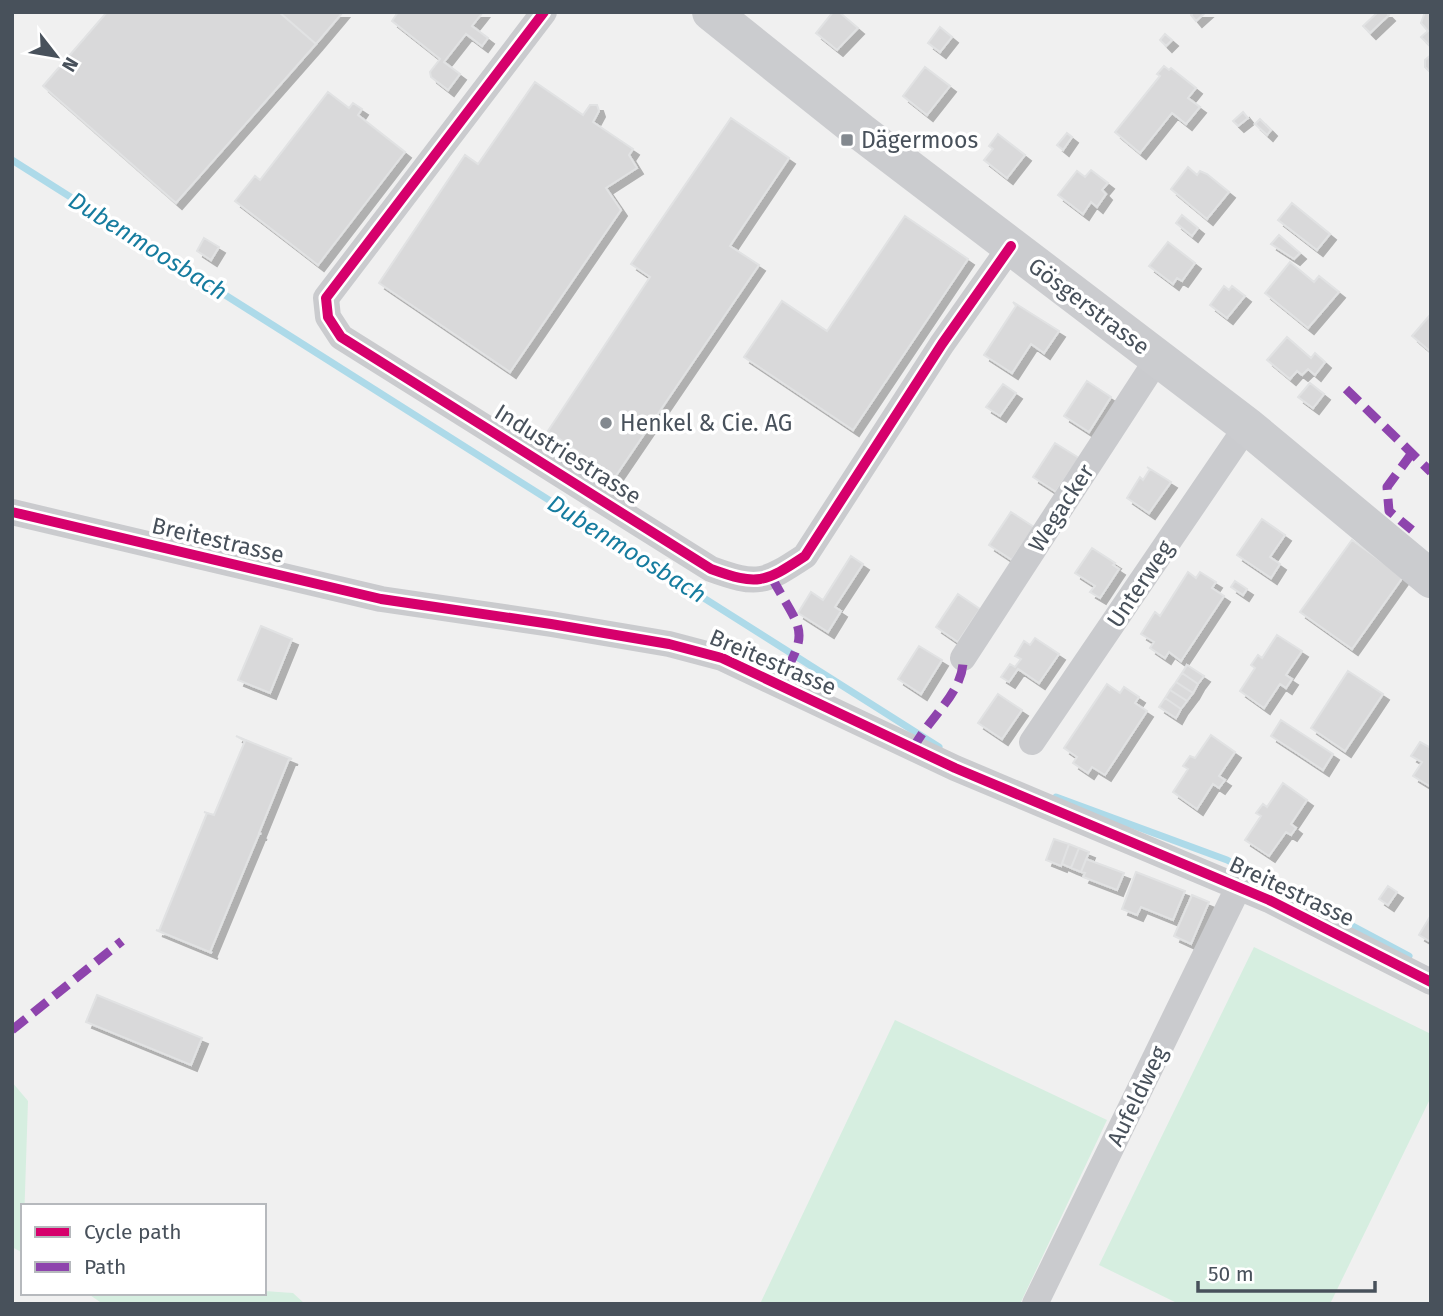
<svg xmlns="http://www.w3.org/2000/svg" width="1443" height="1316" font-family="'Fira Sans',sans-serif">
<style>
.green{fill:#d6eee0}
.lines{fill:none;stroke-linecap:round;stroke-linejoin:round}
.stream{stroke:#addae9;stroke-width:7}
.building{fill:#d9d9da;stroke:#e1e2e3;stroke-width:2;filter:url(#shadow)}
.street{stroke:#cacbce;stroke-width:26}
.secondary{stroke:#cbcccf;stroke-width:38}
.quiet{stroke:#8e44ad;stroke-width:9;stroke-dasharray:18 9;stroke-linecap:butt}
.cycleway-casing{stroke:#fff;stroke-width:15}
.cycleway{stroke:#d6006c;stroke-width:10}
.poi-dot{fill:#83898f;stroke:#fff;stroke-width:2.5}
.labels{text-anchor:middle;stroke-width:7;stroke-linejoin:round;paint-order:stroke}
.poi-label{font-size:23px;fill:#48515b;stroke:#fff;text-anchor:start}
.street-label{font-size:23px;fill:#48515b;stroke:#fff}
.water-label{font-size:24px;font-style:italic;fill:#167c9f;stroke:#fff}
</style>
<defs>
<filter id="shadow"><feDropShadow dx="6" dy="6" stdDeviation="0" flood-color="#0004"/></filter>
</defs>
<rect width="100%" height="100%" fill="#f0f0f0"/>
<path class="green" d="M1254 947 1431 1034V1097L1330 1304H1179L1099 1265Z
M895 1020 1107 1120 1020 1304H760Z
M12 1082 28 1101 23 1253 12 1247Z
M264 1291 293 1293 305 1304H103L87 1293Z"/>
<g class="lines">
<path class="stream" d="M12 160 939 747
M1056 797 1227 860 1269 882
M1287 891 1409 956"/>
</g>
<path class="building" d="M107 12H279L316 44 176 203 43 86Z
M279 12H343L316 44Z
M398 12H483L472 26 488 38 482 46 466 34 444 62 460 74 448 90 431 77 430 72 440 59 392 21Z
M833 12H839L858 28 837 50 816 33Z
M1194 12H1206L1196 21 1191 15Z
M1386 12 1389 15 1370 33 1363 26 1378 12Z
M1425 12H1431V47L1421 37 1428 31 1421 23Z
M940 27 952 37 940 52 928 43Z
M1165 34 1172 40 1166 46 1160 40Z
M1431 55V73L1425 67V60Z
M1164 66 1169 70 1171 68 1196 88 1188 98 1200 107 1186 124 1172 113 1140 153 1115 132 1160 76 1157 74Z
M925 67 950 86 927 115 903 96Z
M535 82 583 115 590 105H597L599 111 593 122 633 149 629 155 637 168 606 188 621 210 510 372 379 283 465 155 478 164Z
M328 92 349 108 353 103 362 109 358 115 405 152 318 265 235 201 255 176 260 180Z
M1243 112 1248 118 1238 126 1233 121Z
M731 118 789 158 730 246 759 265 615 477 548 431 650 277 631 264Z
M1260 119 1271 130 1267 135 1255 124Z
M1067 133 1072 137 1063 150 1057 145Z
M998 134 1025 155 1007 178 984 160 993 149 989 146Z
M1188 167 1197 175 1200 171 1207 174 1229 192 1207 219 1171 189Z
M1091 170 1108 183 1102 190 1106 194 1097 207 1091 202 1083 214 1058 195 1077 171 1085 177Z
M1292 203 1330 234 1317 250 1278 220Z
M1182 215 1198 228 1192 236 1176 223Z
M905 216 968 259 853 430 744 357 782 301 827 331Z
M1279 235 1300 253 1294 259 1271 244Z
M204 238 219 247 211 260 197 251Z
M1168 242 1195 263 1182 281 1177 278 1173 284 1149 266Z
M1290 262 1314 282 1319 276 1339 292 1308 328 1265 293Z
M1224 286 1229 290 1232 286 1245 296 1227 318 1210 305Z
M1013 302 1059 331 1044 353 1031 344 1012 373 984 355 1016 306Z
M1430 315 1431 316V352L1412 336Z
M1287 337 1311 358 1315 353 1325 362 1315 375 1308 369 1302 375 1297 371 1290 379 1267 360Z
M1087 381 1111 397 1089 432 1064 416Z
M1310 383 1324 394 1313 408 1298 397Z
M1003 384 1016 393 1000 416 986 407Z
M1055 443 1079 458 1056 492 1033 477Z
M1147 467 1171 482 1149 513 1127 498 1140 477 1143 480 1150 469Z
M1011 512 1034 527 1012 560 989 545Z
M1262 519 1285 535 1270 557 1280 564 1271 578 1237 555Z
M1352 540 1403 577 1352 649 1300 612Z
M1092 548 1115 563 1113 565 1119 569 1100 598 1090 592 1095 586 1075 573Z
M851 556 863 564 835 607 841 611 828 632 798 613 811 592 823 600Z
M1188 572 1196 578 1200 572 1216 582 1212 588 1224 596 1181 661 1169 652 1165 658 1150 648 1154 642 1141 634 1155 612 1160 616Z
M1235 581 1247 589 1243 595 1231 587Z
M958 594 980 609 958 642 936 627Z
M261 626 292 639 270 693 238 680Z
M1277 635 1302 651 1286 675 1292 679 1286 688 1280 684 1264 708 1240 691 1255 668 1251 665 1258 655 1262 658Z
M1035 638 1059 654 1039 683 1018 669 1009 682 1001 677 1010 664 1015 667 1021 659 1015 656 1024 641 1030 645Z
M919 646 942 660 921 694 898 679Z
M1187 665 1204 676 1198 684 1182 673Z
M1348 671 1383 694 1345 751 1311 728Z
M1182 673 1198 684 1193 693 1176 682Z
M1176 682 1193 693 1187 701 1170 690Z
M1107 684 1120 693 1124 687 1139 697 1135 703 1147 711 1105 775 1092 767 1088 773 1073 763 1077 757 1064 748Z
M1170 690 1187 701 1181 709 1165 698Z
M998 694 1022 710 1002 739 978 723Z
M1165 698 1181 709 1176 718 1159 707Z
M1281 720 1333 754 1323 770 1271 736Z
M1211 735 1235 752 1219 776 1225 780 1219 788 1213 784 1197 809 1173 792 1188 769 1183 766 1190 756 1195 758Z
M236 736 292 759H289L259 833 261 834H259L210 952 212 953 156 930 159 931 207 813 204 812 214 815 245 741Z
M1420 742 1431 748V787L1413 776 1422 762 1411 756Z
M1283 783 1307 800 1291 824 1296 828 1291 835 1286 832 1269 856 1245 840 1261 816 1256 813 1263 804 1267 807Z
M1054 839 1069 844 1061 866 1046 860Z
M1069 844 1079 848 1071 868 1062 864Z
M1079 848 1089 852 1081 872 1071 868Z
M1086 859 1124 873 1117 890 1083 877 1085 873 1081 872Z
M1136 872 1185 891 1173 920 1141 907 1137 915 1122 909Z
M1388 886 1397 892 1388 905 1379 899Z
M1192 895 1209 902 1191 944 1174 936Z
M1431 915V942L1419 935Z
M97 995 202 1038 191 1065 86 1022Z"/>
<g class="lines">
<path class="street" d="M544 12 326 298 328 317 341 337 711 569C758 586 764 583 805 556L942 344 1011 246
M12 512 381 599 551 624 669 644 722 658 955 768 1269 900 1431 982
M963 658 1158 358
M1032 742 1247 426
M1035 1304 1238 888"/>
<path class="secondary" d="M711 12 861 132 1247 426 1431 579"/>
<path class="quiet" d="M1346 389 1431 472
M1412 453 1387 487 1389 511 1412 530
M772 578C801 632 812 628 778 684
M913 749C927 719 965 692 963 658
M12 1030 122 941"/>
<defs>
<path id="cycleway" d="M544 12 326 298 328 317 341 337 711 569C758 586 764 583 805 556L942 344 1011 246
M12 512 381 599 551 624 669 644 722 658 955 768 1269 900 1431 982"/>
</defs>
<use href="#cycleway" class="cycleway-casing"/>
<use href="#cycleway" class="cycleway"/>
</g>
<g class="poi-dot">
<rect x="840" y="133" width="14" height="14" rx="3.5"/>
<circle cx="606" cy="423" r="7"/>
</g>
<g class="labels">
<g class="poi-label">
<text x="861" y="148">Dägermoos</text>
<text x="620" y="431">Henkel &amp; Cie. AG</text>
</g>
<g class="street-label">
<text transform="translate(1089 306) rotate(37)" y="8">Gösgerstrasse</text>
<text transform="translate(568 454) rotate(32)" y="8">Industriestrasse</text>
<text transform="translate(1061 508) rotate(-57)" y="8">Wegacker</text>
<text transform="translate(218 540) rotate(13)" y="8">Breitestrasse</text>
<text transform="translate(1140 584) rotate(-56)" y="8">Unterweg</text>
<text transform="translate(773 662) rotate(23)" y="8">Breitestrasse</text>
<text transform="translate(1292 891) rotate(25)" y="8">Breitestrasse</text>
<text transform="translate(1137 1096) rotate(-64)" y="8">Aufeldweg</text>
</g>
<g class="water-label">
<text transform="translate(148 246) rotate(32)" y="8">Dubenmoosbach</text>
<text transform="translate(627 549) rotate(32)" y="8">Dubenmoosbach</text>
</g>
</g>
<rect width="1443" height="1316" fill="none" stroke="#48515b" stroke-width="28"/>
<rect x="21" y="1204" width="245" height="91" fill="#ffffff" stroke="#b6b9bd" stroke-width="2"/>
<rect x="35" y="1227" width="35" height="10" fill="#d6006c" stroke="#b6b9bd" stroke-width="2"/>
<text x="84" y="1239" font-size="21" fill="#48515b">Cycle path</text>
<rect x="35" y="1262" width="35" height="10" fill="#8e44ad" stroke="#b6b9bd" stroke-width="2"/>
<text x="84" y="1274" font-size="21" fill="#48515b">Path</text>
<g transform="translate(56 56) rotate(121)" stroke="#ffffff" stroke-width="5" paint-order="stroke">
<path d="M0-5L12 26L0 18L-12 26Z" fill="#48515b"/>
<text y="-10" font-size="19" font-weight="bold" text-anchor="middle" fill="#48515b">N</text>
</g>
<path d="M1198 1281v10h177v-10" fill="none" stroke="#48515b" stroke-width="3.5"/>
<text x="1208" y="1281" font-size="21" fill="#48515b" stroke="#ffffff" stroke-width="5" paint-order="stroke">50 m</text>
</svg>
